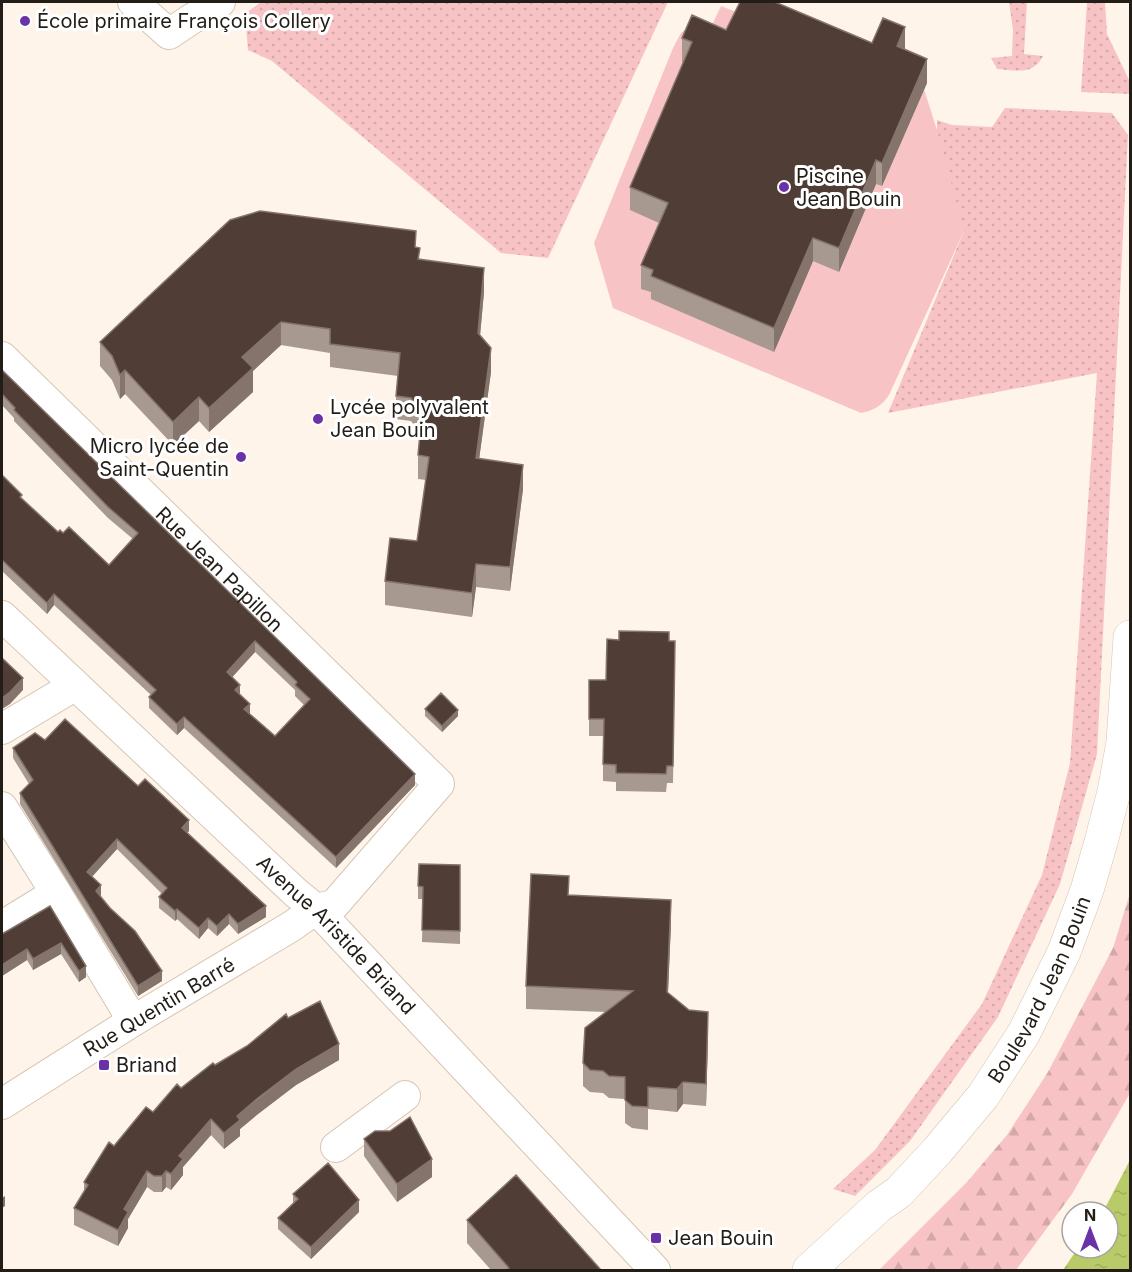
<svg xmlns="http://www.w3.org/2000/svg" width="1132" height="1272" font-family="Inter,sans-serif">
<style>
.grass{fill:url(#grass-dots)}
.forest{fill:url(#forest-firs)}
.garden{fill:#f8c3c4}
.water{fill:url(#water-ripples)}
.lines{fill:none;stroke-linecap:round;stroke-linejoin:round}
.street-casing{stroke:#d5c5b4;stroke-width:32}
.secondary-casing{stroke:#d5c5b4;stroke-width:34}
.street{stroke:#fff;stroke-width:30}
.secondary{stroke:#fff;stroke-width:33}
.wall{fill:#a79890;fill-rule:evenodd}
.shaded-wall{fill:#84746c}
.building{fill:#503d36;stroke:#84746c;stroke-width:1.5;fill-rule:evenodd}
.poi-dot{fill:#6b31a7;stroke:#fff;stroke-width:2}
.labels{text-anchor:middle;stroke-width:6;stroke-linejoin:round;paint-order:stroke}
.poi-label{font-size:20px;fill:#231d17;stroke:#fff;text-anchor:start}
.street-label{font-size:20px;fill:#231d17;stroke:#fff}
</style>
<defs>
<pattern id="grass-dots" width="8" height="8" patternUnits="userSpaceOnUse" patternTransform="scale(1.5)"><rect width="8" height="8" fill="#f8c3c4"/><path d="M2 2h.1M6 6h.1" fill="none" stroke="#d4a7a8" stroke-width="1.8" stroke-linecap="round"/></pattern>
<pattern id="forest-firs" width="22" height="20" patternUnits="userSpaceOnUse" patternTransform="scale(1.5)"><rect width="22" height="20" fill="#f8c3c4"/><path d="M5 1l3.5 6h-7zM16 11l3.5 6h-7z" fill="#d4a7a8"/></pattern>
<pattern id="water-ripples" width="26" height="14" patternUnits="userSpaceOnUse" patternTransform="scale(1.5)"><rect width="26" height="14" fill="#b8cb68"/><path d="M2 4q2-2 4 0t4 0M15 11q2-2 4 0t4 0" fill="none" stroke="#9eae59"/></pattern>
</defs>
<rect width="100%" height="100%" fill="#fef4e9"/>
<path class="grass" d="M261 2H668L548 258 501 253 272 61 248 50 245 14Z
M1009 2H1027L1024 54 1043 56C1033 76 1016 70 997 69L991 58 1012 56 1013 30Z
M1087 2H1105L1107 34 1130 82V94L1081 92Z
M1005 108 1112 113 1128 135 1097 754 1060 884 998 1017 910 1141 855 1196 833 1189 875 1150 982 1004 1042 875 1070 763 1097 373 888 413 964 231 928 157 937 128V120L952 125 992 127Z"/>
<path class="forest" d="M1130 893V1093L1072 1194 1016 1270H879L967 1182 1007 1135 1048 1072 1113 948Z"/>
<path class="garden" d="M721 6 923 86 941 143 964 231 889 395C882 406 872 411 861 413L613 308 594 243 673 48 681 33 694 22 712 25Z"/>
<path class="water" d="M1130 1160V1270H1063L1078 1248H1108V1212H1103Z"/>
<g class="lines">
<defs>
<g id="street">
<path d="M133 2 169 34 193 18 212 9 220 2"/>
<path id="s1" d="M2 357 439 784 334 905 316 909 292 926 133 1021 2 1104"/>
<path id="s2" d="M2 616 296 893 316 909 655 1270"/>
<path d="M2 729 64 692 72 682"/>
<path d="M2 807 56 893 133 1021"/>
<path d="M2 926 56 893"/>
<path d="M336 1147 405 1096"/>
</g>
<g id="secondary">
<path id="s3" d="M809 1270 879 1206 899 1192 937 1151 983 1096 1024 1033 1064 952 1087 890 1101 842 1114 792 1123 742 1130 637"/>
</g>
</defs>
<use href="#street" class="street-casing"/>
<use href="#secondary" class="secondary-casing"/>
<use href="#street" class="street"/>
<use href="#secondary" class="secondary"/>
</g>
<path class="wall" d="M726 30 872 43 905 50 927 83 882 186 876 184 839 272 813 261 774 352 651 299V292L641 289V265L659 223 630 210V187L683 62H682V38Z
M416 248 420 260 484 292 480 336 491 372 479 459 523 489 510 591 476 587 472 617 385 605V581L417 541 426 480 418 479V455L420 433 411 421 396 419V396L398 376 330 367V353L281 345 253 371V392L209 432 199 421 173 445 125 394 120 399 112 380 100 366V342Z
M2 370 415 785 336 868 184 728 177 735 149 708V697L151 695 54 605 47 614 2 571V476L22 499 58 532 63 533 109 565 133 539 108 518 14 421V418L2 405ZM255 652 295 690V696L304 705 275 736 250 714 232 677Z
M669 641 675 659 673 783H667L666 792 616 791V782L603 781V736H589V680H606Z
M425 709 458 716 442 732 425 716Z
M45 740 138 786 189 831 187 832 266 917 238 934 229 924 217 936 208 928 199 939 177 919 175 921 159 908V897L162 894 117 849 92 877 100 896 162 981 138 996 20 804V793L29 784 13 758V748Z
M460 865V944L422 942 423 899H418V886Z
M569 895 671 923 668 993 708 1035 706 1106 683 1104 677 1112 648 1109V1130L632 1128 625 1123V1099L609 1098 603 1093 590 1092 583 1086V1063L606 1012 526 1009V986Z
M50 906 86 977 79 982 61 954 33 970 27 960 2 976V934Z
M288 1018 339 1060 296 1085 258 1114 240 1129V1136L224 1149 211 1135 183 1167V1175L171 1190 166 1187 162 1192H154L147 1187 128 1219V1228L118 1246 74 1225V1208L84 1191V1182L114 1146 181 1088 215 1065 247 1046Z
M364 1139 432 1177 397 1202 364 1156Z
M293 1194 359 1212 311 1259 278 1229V1218L293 1203Z
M467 1220 601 1270H491L467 1243Z"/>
<path class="shaded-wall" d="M905 27V50L897 46Z
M927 59V83L882 186V163Z
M876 160V184L839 272V248Z
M813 238V261L774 352V328Z
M484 268V292L478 357V333Z
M281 322V345L253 371V392L209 432V408L242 357Z
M491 348V372L476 482V458Z
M125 370V394L120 399V375Z
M199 397V421L173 445V422Z
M523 465V489L510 591V567Z
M476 564V587L472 617V593Z
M54 594V605L47 614V603Z
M255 641V652L227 683V672Z
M23 678V690L10 704 2 709V698Z
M240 685V696L235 690Z
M250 704V715L244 709Z
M458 710V716L442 732V726Z
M184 717V728L177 735V724Z
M415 774V785L336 868V857Z
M189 820V831L182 838V828Z
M117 839V849L87 882V872Z
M101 885V896L96 901V891Z
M671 900V923L667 1015V992Z
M266 906V917L238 934V924Z
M177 909V919L175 921V911Z
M229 914V924L217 936V926Z
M208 918V928L199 939V928Z
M61 943V954L33 970V959Z
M27 949V960L2 976V965Z
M86 966V977L79 982V971Z
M162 971V981L138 996V986Z
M708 1012V1035L706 1106V1084Z
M339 1044V1060L296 1085 258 1114 240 1129V1136L224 1149V1133L237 1116 296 1069Z
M683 1082V1104L677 1112V1089Z
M211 1119V1135L183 1167V1175L171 1190V1174L179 1156Z
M432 1159V1177L397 1202V1184Z
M147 1171V1187L128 1219V1228L118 1246V1230L124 1209Z
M166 1171V1187L162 1192V1176Z
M5 1196V1206L2 1208V1198Z
M359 1200V1212L311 1259V1247Z"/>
<path class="building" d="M740 2H775L872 43 883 18 905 27 897 46 927 59 882 163 876 160 839 248 813 238 774 328 651 276 653 270 641 265 668 203 630 187 692 42 682 38 692 15 726 30Z
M260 211 416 231 415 247 420 248 418 259 484 268 478 333 491 348 476 458 523 465 510 567 476 564 472 593 385 581 390 538 417 541 429 457 418 455 422 412 411 398 396 396 400 353 330 344V329L281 322 242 357 253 368 209 408 199 397 173 422 125 370 120 375 112 356 100 342 230 220Z
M2 370 415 774 336 857 184 717 177 724 149 697 156 690 54 594 47 603 2 560V475L22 495 20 497 58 532 60 530 63 533 69 527 109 565 138 533 108 507 14 410 15 408 2 394ZM255 641 297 682 295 685 310 699 275 736 244 709 250 704 235 690 240 685 227 672Z
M619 631 669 632V641H675L673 766H667L666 774 616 773V765L603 764 604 719H589V680H606L607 639 619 640Z
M2 658 23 678 10 692 2 698Z
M441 693 458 710 442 726 425 709Z
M65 719 138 786 145 779 175 807 189 820 182 828 266 906 238 924 229 914 217 926 208 918 199 928 177 909 175 911 159 897 167 888 117 839 87 872 101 885 96 891 110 908 135 931 162 971 138 986 20 793 33 780 13 748 35 733 45 740Z
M419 864 460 865V931L422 930 423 887 418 886Z
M531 874 569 876 568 895 671 900 667 992 689 1010 708 1012 706 1084 683 1082 677 1089 648 1087V1107L632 1106 625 1100V1077L609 1076 603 1071 590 1070 583 1063 585 1028 633 991 526 986Z
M50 906 86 966 79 971 61 943 33 959 27 949 2 965V934Z
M320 1001 339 1044 296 1069 258 1098 237 1116 240 1120 224 1133 211 1119 179 1156 183 1159 171 1174 166 1171 162 1176H154L147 1171 124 1209 128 1212 118 1230 74 1208 88 1185 84 1182 109 1142 114 1146 146 1107 153 1112 177 1084 181 1088 213 1063 215 1065 247 1046 286 1014 288 1018Z
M410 1117 432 1159 397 1184 364 1139 375 1131H390Z
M328 1163 359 1200 311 1247 278 1218 298 1199 293 1194Z
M516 1175 601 1270H506L509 1268 467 1220Z"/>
<g class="poi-dot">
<circle cx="25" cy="21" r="6"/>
<circle cx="784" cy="187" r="6"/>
<circle cx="318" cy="419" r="6"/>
<circle cx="241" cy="457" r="6"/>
<rect x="98" y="1059" width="12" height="12" rx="3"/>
<rect x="650" y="1232" width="12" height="12" rx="3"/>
</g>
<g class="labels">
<g class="poi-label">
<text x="37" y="28">École primaire François Collery</text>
<text x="796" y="183">Piscine<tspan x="796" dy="23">Jean Bouin</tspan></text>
<text x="330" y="414">Lycée polyvalent<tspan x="330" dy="23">Jean Bouin</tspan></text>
<text x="229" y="453" text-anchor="end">Micro lycée de<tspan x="229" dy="23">Saint-Quentin</tspan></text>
<text x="116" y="1072">Briand</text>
<text x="668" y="1245">Jean Bouin</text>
</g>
<g class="street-label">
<text dy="7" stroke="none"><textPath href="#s1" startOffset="304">Rue Jean Papillon</textPath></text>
<text dy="7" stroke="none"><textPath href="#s2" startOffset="462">Avenue Aristide Briand</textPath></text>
<text dy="7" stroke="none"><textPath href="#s3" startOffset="368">Boulevard Jean Bouin</textPath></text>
<text transform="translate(159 1007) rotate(-31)" y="7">Rue Quentin Barré</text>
</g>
</g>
<rect width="1132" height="1272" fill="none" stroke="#231d17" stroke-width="6"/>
<g transform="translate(1090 1230)"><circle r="28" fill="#ffffff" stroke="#a7a5a2" stroke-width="1.5"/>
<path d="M0-4.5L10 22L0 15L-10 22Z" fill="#6b31a7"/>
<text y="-9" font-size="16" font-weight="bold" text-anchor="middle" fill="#231d17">N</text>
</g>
</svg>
